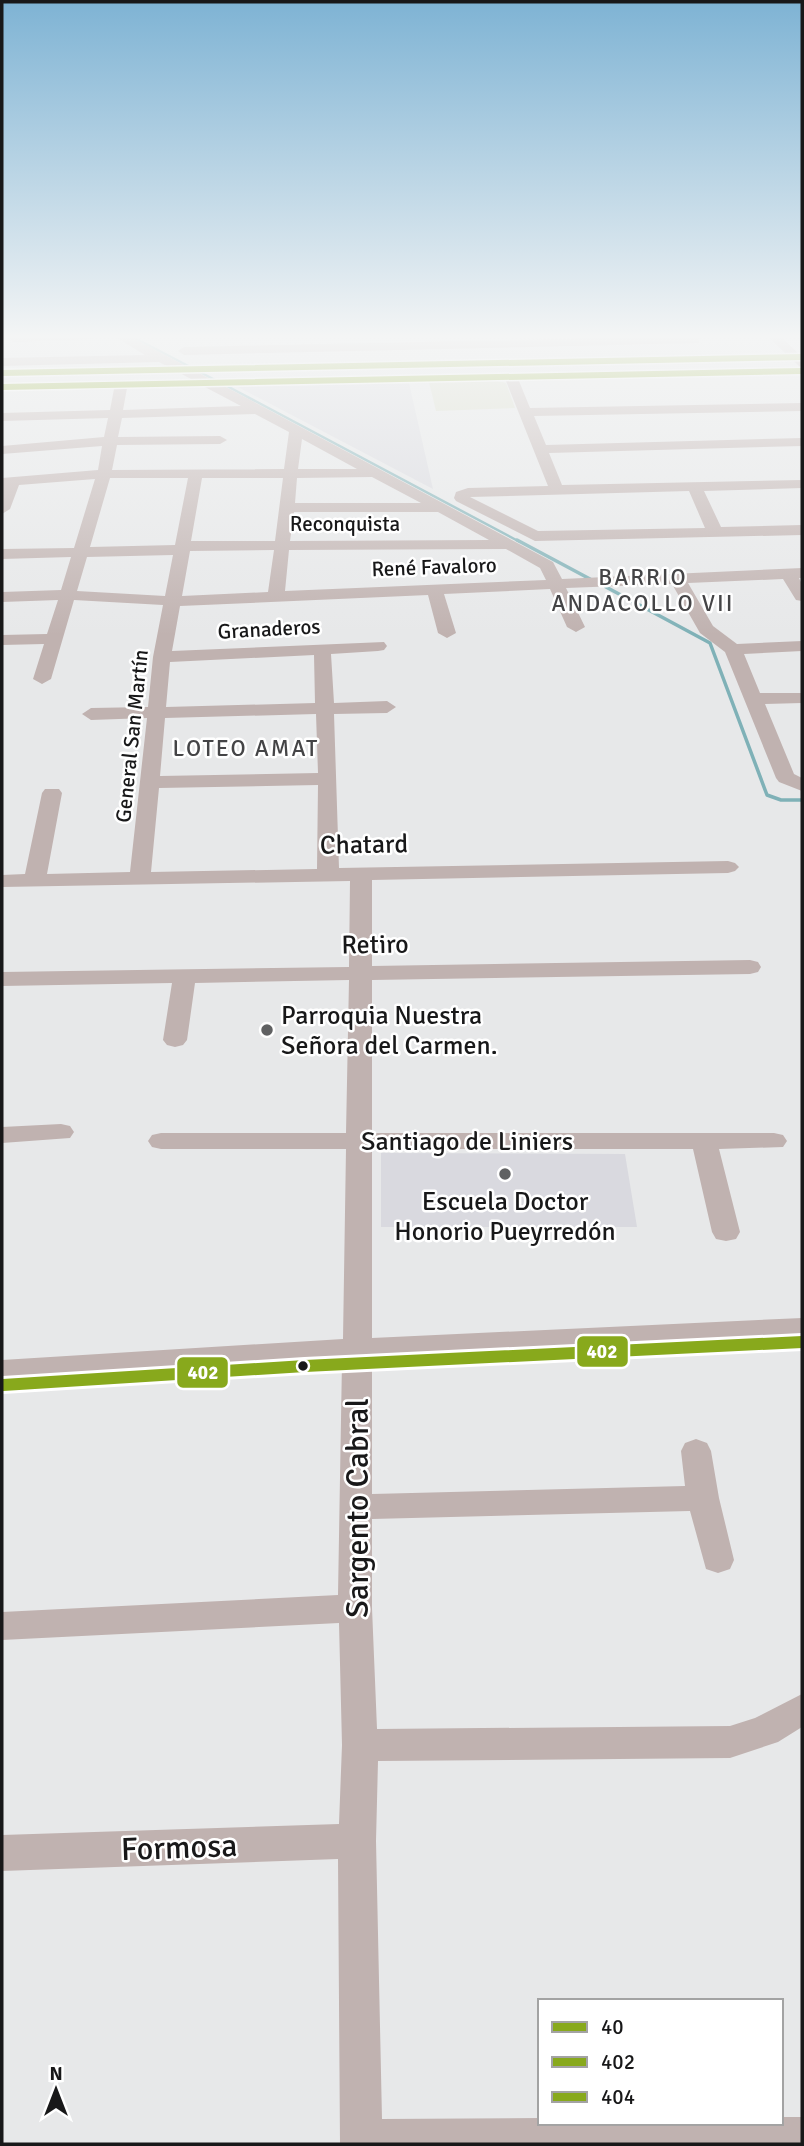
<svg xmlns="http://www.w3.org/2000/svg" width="804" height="2146" font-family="Signika,sans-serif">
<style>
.built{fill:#d9d9df}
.green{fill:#d8dbc6}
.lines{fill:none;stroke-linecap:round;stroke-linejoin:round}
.stream-far1{stroke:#7fb1b7;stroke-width:2.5}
.stream{stroke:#7fb1b7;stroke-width:3.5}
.minor{fill:#c0b2b0;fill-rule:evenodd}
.bus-1-casing{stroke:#fff;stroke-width:9}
.bus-2-casing{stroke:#fff;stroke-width:18}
.bus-3-casing{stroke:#fff;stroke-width:9}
.bus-1{stroke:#88a91c;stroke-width:6}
.bus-2{stroke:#88a91c;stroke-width:12}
.bus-3{stroke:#88a91c;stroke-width:6}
.poi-dot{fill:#606162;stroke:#fff;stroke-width:2.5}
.bus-dot{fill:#181819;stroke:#fff;stroke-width:2.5}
.labels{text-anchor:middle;stroke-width:5;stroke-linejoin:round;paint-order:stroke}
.far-street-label{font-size:21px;fill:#181819;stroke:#fff}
.far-neighbourhood-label{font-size:23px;letter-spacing:2px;fill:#444446;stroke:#fff}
.street-label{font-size:26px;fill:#181819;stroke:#fff}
.poi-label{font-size:26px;fill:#181819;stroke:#fff;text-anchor:start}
.near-street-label{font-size:32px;fill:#181819;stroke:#fff}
.line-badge{stroke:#fff;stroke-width:2.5}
.badge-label{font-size:19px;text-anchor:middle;font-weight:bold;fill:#fff}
</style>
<rect width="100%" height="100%" fill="#e7e8e9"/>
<path class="built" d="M409 383 433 489 238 387 323 385Z
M381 1153 625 1154 637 1227H381Z"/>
<path class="green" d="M497 381 506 383 515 408 436 411 429 382Z"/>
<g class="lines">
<path class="stream-far1" d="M129 335 217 381
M225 385 520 542"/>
<path class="stream" d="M517 540 590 579
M606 587 710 643 767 795 781 800H802"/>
<path class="minor" d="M11 335H99L93 339 13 342 7 338Z
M112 335H127L210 379 800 367 766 335H779L802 357V375L519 381 530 408 802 403V411L534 416 546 445 802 438V446L549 453 562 485 802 480V488L704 491 721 527 802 525V535L535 541 456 501 454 498 456 492 468 488 548 486 506 381 224 386 553 562 562 579 802 568V578H799L802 584V601L796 600 783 579 688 583 713 626 737 644 802 641V651L744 654 760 693H802V703L765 704 794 774 802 778V791L779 782 776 778 725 652 700 633 672 584 566 588 585 627 576 632 567 627 550 589 444 594 456 633 447 638 438 633 428 595 180 606 172 651 384 642 387 646 384 650 378 651 331 654 334 703 387 701 396 707 387 713 334 714 339 868 728 861 735 863 739 867 735 871 728 873 372 880V966L750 960 758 962 761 967 758 972 750 974 372 980V1133H774L783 1135 787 1141 783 1147 719 1149 740 1232 736 1239 726 1241 716 1239 712 1232 693 1149H372V1338L802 1318V1338L372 1359V1494L685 1486 681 1451 685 1443 696 1439 707 1443 711 1451 719 1498 734 1560 730 1569 718 1573 706 1569 690 1511 372 1519V1608L377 1729 730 1726 755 1718 802 1694V1727L778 1742 730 1758 378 1761 376 1841 382 2119 540 2118V2123H781V2117H802V2144H340L338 1859 2 1871V1835L339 1824 342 1745 339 1623 2 1640V1612L338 1595 342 1361 2 1382V1360L343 1339 346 1149H161L152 1147 148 1141 152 1135 161 1133H346L349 980 195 983 187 1040 183 1045 175 1047 167 1045 163 1040 172 983 2 986V972L349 967 350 881 2 887V875L25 874 42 793 45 789H59L62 793 47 874 130 872 147 718 91 720 82 714 91 708 148 707 153 657 163 605 74 600 51 679 42 684 33 679 44 644 2 645V635L47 634 58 600 2 602V592L61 590 71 557 2 559V549L74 548 95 479 19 485 10 509 2 514V478L98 470 102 446 2 454V446L104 437 108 418 2 421V413L110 410 114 389 2 391V383L191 379 159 362 2 366V358L145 355ZM205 387 241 406 123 410 127 388ZM255 414 289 432 284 469 112 470 117 445 220 444 227 440 220 436 118 437 122 418ZM302 439 357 469H298ZM372 477 421 503H295L297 478ZM110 478H188L175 545 90 547ZM202 478H283L275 541H191ZM689 491 705 528 538 531 470 497ZM294 512H438L489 540 290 541ZM506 549 540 568 546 580 285 591 289 550ZM274 550 268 592 182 596 190 551ZM173 555 165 596 77 591 87 557ZM314 655 315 703 166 707 170 662ZM316 714 318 773 160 776 165 718ZM318 785 317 869 151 872 159 788Z
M695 336 699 337V343L184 355 178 351 184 347Z
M61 1124 70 1126 74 1132 70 1138 2 1143V1127Z"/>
<defs>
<path id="bus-1" d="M2 387 802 371"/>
<path id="bus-2" d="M3 1385 305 1366 802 1342"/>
<path id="bus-3" d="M2 373 802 357"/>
</defs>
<use href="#bus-1" class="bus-1-casing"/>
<use href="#bus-2" class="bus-2-casing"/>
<use href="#bus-3" class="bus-3-casing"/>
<use href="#bus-1" class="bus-1"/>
<use href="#bus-2" class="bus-2"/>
<use href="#bus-3" class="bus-3"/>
</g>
<linearGradient id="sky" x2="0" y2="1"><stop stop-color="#7eb3d4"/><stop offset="0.53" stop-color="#f4f5f5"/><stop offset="1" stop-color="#f4f5f5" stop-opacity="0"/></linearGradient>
<rect width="804" height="635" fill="url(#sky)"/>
<g class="poi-dot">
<circle cx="267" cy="1030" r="7"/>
<circle cx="505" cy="1174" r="7"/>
</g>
<circle class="bus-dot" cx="303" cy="1366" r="6"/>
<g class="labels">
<g class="far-street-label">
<text x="345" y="531">Reconquista</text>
<text transform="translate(434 567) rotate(-2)" y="7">René Favaloro</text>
<text transform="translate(269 629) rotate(-3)" y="7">Granaderos</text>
<text transform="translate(132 736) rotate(-84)" y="7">General San Martín</text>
</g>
<g class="far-neighbourhood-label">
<text x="643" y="585">BARRIO<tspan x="643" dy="26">ANDACOLLO VII</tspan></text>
<text x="246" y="756">LOTEO AMAT</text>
</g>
<g class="street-label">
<text transform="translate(364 844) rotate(-1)" y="9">Chatard</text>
<text transform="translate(375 944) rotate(-1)" y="9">Retiro</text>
<text x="467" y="1150">Santiago de Liniers</text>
</g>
<g class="poi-label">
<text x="281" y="1024">Parroquia Nuestra<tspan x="281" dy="30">Señora del Carmen.</tspan></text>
<text x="505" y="1210" text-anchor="middle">Escuela Doctor<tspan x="505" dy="30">Honorio Pueyrredón</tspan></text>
</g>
<g class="near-street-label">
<text transform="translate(357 1508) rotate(-90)" y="11">Sargento Cabral</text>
<text transform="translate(179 1847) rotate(-2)" y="11">Formosa</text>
</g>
</g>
<g class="line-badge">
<rect x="576" y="1335" width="53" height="33" rx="7" fill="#88a91c"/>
<rect x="176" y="1356" width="53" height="33" rx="7" fill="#88a91c"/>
</g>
<g class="badge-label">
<text x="602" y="1358">402</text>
<text x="203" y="1379">402</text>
</g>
<rect width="804" height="2146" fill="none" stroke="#181819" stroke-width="7"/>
<rect x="538" y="1999" width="245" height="126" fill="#ffffff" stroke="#a3a3a3" stroke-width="2"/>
<rect x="552" y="2022" width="35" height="10" fill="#88a91c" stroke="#a3a3a3" stroke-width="2"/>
<text x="601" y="2034" font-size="21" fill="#181819">40</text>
<rect x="552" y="2057" width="35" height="10" fill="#88a91c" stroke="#a3a3a3" stroke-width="2"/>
<text x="601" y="2069" font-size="21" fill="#181819">402</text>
<rect x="552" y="2092" width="35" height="10" fill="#88a91c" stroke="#a3a3a3" stroke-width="2"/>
<text x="601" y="2104" font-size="21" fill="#181819">404</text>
<g transform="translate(56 2090)" stroke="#ffffff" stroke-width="5" paint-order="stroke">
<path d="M0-5L12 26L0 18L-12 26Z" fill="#181819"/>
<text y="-10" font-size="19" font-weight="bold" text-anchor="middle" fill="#181819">N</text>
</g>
</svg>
